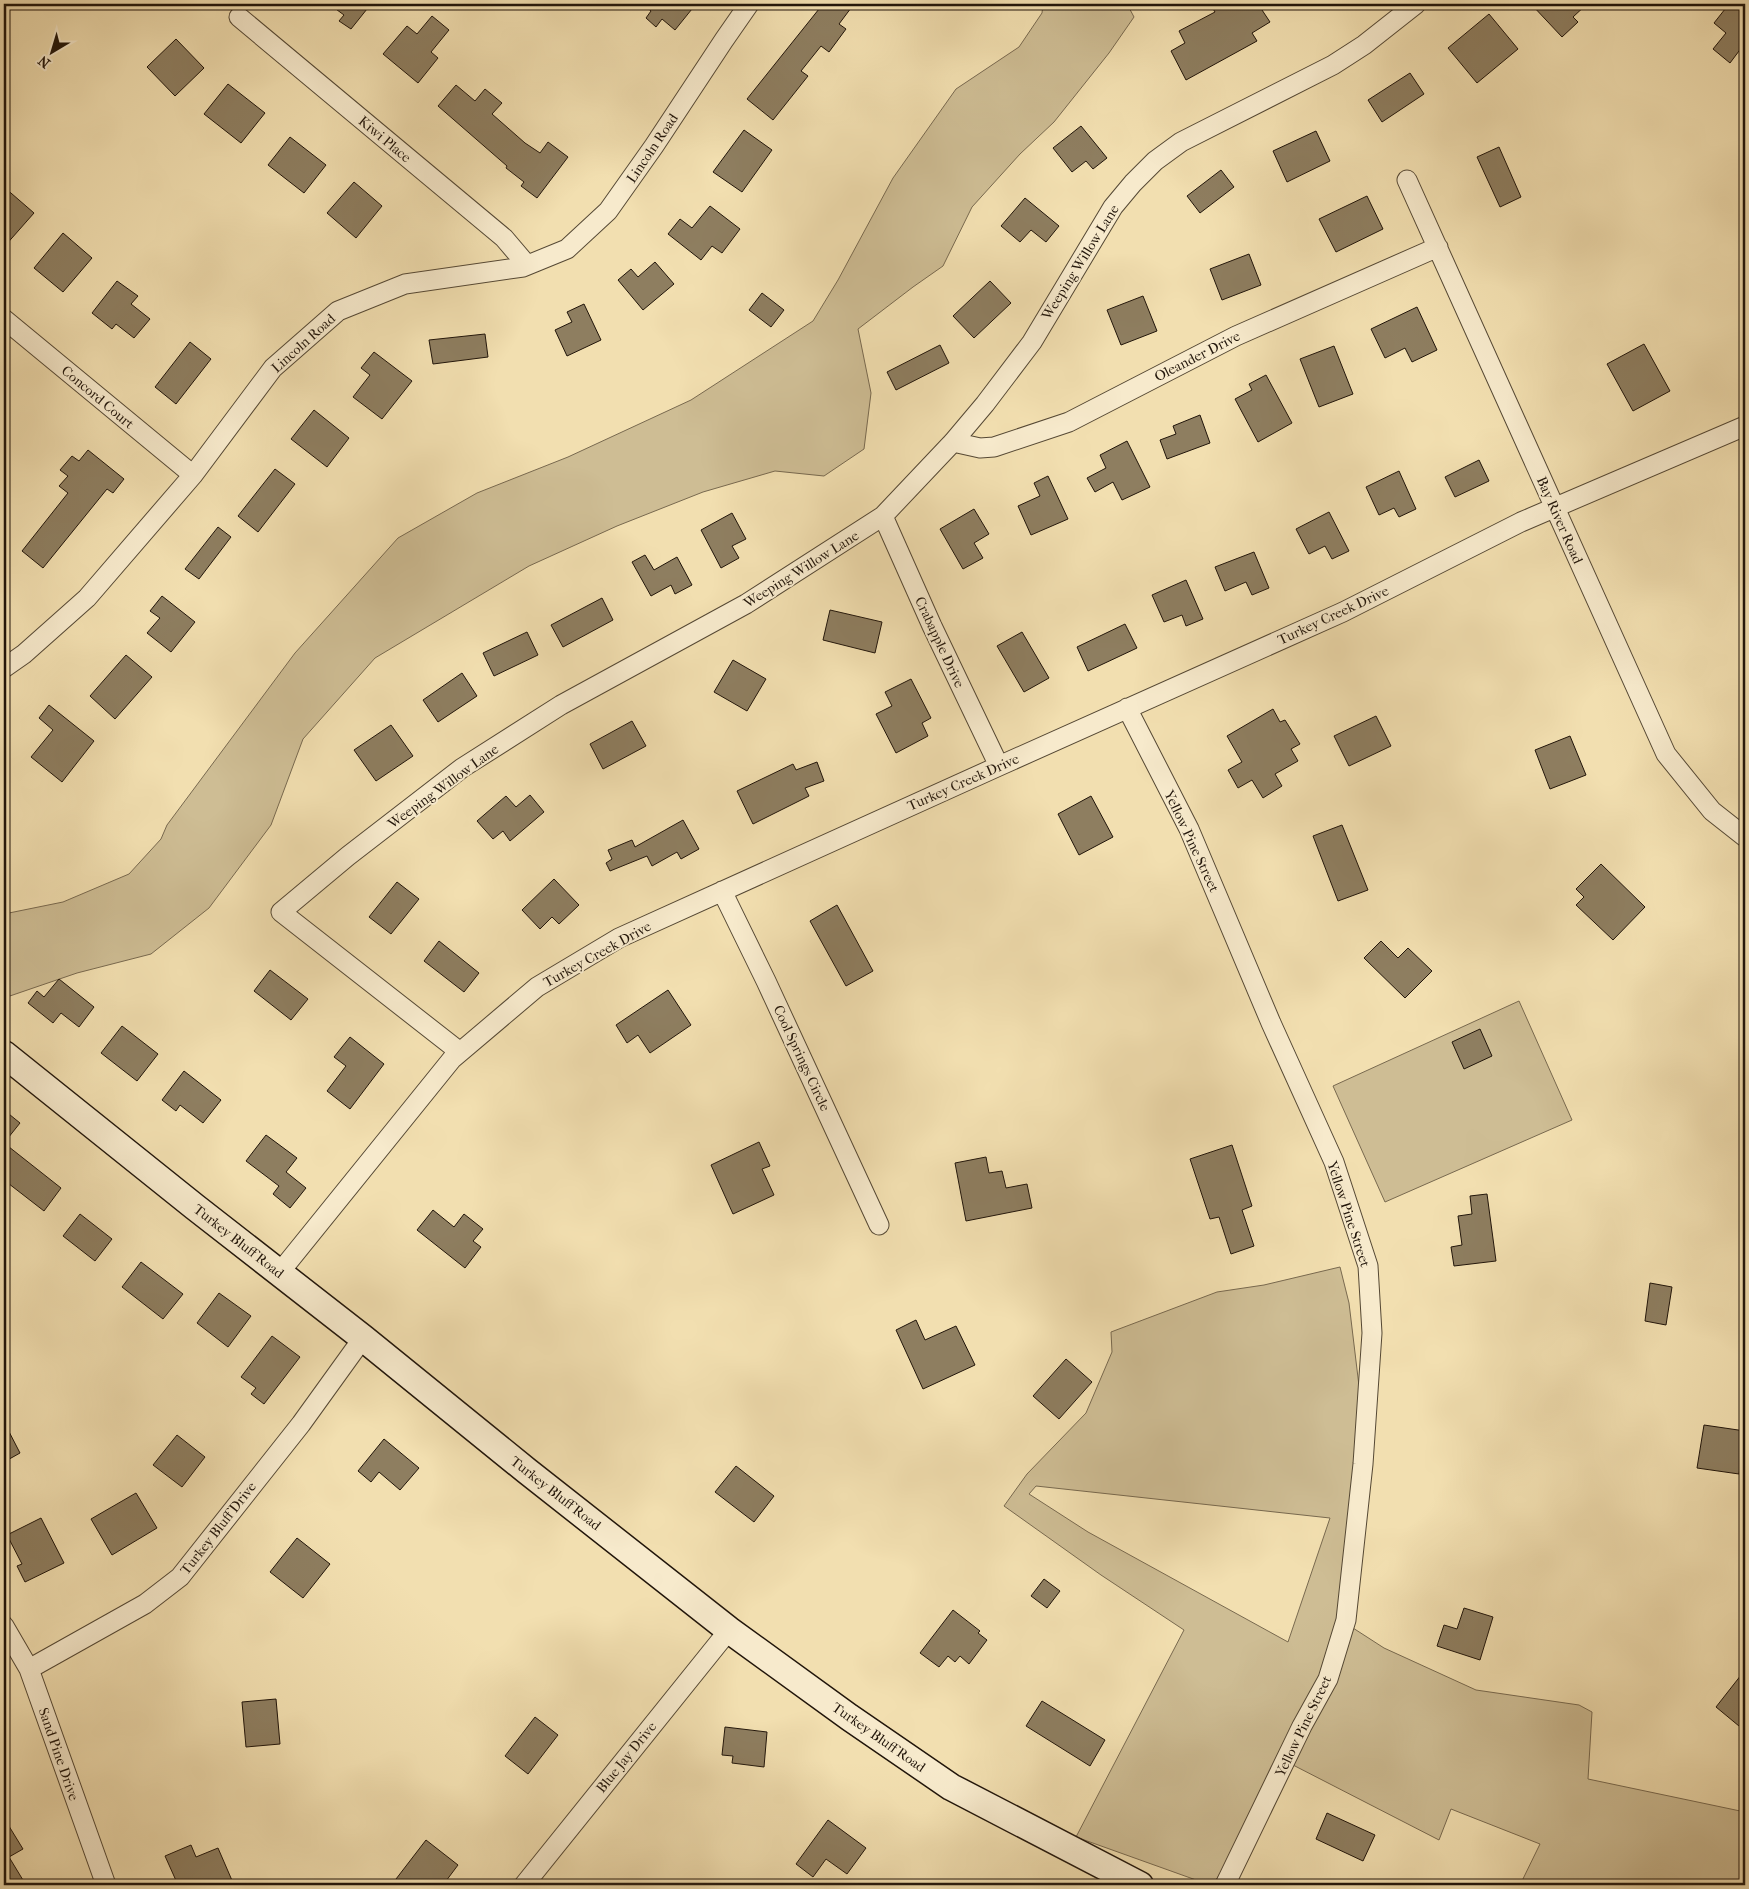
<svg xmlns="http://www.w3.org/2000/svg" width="1749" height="1889" font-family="'IM FELL French Canon',serif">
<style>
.green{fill:#cebd94;stroke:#78694f;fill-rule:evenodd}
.building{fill:#8e7e60;stroke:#21150a}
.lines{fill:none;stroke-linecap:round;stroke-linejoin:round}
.street-casing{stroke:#554834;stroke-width:21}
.secondary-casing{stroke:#21150a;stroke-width:29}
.street{stroke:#f7eacc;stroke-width:19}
.secondary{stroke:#f7eacc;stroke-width:26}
.labels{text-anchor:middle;stroke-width:4;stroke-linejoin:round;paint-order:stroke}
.street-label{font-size:14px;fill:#21150a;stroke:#f7eacc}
</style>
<rect width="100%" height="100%" fill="#f2dfb0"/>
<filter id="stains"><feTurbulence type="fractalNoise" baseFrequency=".004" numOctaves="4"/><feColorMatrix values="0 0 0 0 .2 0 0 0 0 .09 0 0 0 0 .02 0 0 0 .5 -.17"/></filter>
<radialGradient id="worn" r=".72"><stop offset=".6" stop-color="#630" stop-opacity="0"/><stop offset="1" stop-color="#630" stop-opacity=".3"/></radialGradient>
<path class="green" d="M1043 4H1127L1134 17 1109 53 1054 122 1020 154 972 207 943 266 913 287 858 329 871 393 864 449 824 476 775 471 703 492 617 526 529 566 375 658 303 739 271 825 209 908 151 954 77 973 4 998V914L63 902 129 874 161 839 167 825 295 653 398 538 477 493 568 457 691 400 813 321 838 280 893 178 956 89 1019 47 1042 13Z
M1519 1001 1572 1120 1385 1202 1333 1086Z
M1340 1267 1349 1303 1359 1386 1354 1465 1337 1619 1319 1676 1225 1865 1213 1885H1210L1076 1837 1184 1630 1101 1575 1004 1506 1027 1474 1086 1413 1112 1352 1111 1332 1217 1292 1264 1285ZM1036 1486 1330 1518 1288 1642 1088 1532 1029 1494Z
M1353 1628 1384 1648 1476 1690 1579 1705 1592 1712 1588 1779 1745 1812V1885L1665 1881 1663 1885H1520L1540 1844 1451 1809 1439 1840 1293 1765Z"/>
<path class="building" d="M329 4H371L351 29 339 21 344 15Z
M643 4H696L675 30 662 19 656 27 646 18 651 11Z
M823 4H854L839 24 846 29 829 52 821 46 801 71 808 76 773 120 747 99Z
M1210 4H1258L1270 22 1252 33 1257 41 1186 80 1171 51 1185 43 1179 31 1215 12Z
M1531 4H1587L1573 17 1578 22 1562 37Z
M1729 4H1737L1745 11V43L1730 63 1713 49 1726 33 1714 23Z
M1489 14 1518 49 1477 83 1448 48Z
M432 16 449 30 431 52 438 58 418 83 383 54 407 26 417 34Z
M176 39 204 68 175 96 147 67Z
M1410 73 1424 94 1382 122 1368 100Z
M228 84 265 113 241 143 204 114Z
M456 85 475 101 485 89 502 103 492 114 525 143 540 153 548 142 568 157 537 198 521 186 524 182 506 168 507 166 438 106Z
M1081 126 1107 158 1093 169 1086 161 1072 172 1053 148Z
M744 130 772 150 742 192 713 172Z
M1316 131 1330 161 1287 182 1273 151Z
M290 137 326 165 304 193 268 165Z
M1499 147 1521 197 1500 207 1477 157Z
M1221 170 1234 187 1200 213 1187 196Z
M354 182 382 206 356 238 327 213Z
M4 187 34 213 4 247Z
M1367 196 1383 229 1336 252 1319 219Z
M1025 198 1059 226 1046 242 1031 230 1020 242 1001 226Z
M710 206 740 229 722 253 712 246 701 260 668 234 680 219 692 228Z
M63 233 92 258 63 292 34 268Z
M1249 254 1261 285 1222 300 1210 269Z
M655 262 674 284 643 310 618 280 631 269 638 277Z
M117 281 138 296 131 304 150 319 134 338 116 324 112 329 92 313Z
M990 281 1011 303 974 338 953 316Z
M762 293 784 310 771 327 749 310Z
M1143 296 1157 331 1121 345 1107 310Z
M584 304 601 340 567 356 555 330 572 322 567 312Z
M1417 307 1437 350 1412 362 1405 348 1385 358 1371 329Z
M485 334 488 357 433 364 429 340Z
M190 342 211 359 176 404 155 387Z
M1644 344 1670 391 1633 411 1607 364Z
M940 345 949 363 896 390 887 372Z
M1334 346 1353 394 1319 407 1300 359Z
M374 352 412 381 382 419 353 397 370 375 361 368Z
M1266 375 1292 423 1258 442 1235 399 1252 390 1249 384Z
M314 410 349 438 327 467 291 439Z
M1200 415 1210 443 1167 459 1160 440 1176 434 1173 426Z
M1127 441 1150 487 1122 500 1113 482 1095 492 1087 478 1106 468 1100 455Z
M88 450 124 479 113 493 107 489 43 568 22 551 68 493 59 486 68 476 60 470 72 456 79 461Z
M1479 460 1489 481 1455 497 1445 477Z
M275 469 295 484 258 532 238 516Z
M1399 471 1416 509 1399 517 1394 508 1379 515 1366 487Z
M1048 476 1068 519 1031 535 1018 506 1040 496 1034 483Z
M974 509 989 534 974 543 983 558 963 569 940 529Z
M1329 512 1349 551 1332 559 1325 546 1309 554 1296 529Z
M732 513 746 539 732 546 739 558 721 568 701 530Z
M218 527 231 537 199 579 185 569Z
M1254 552 1269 588 1252 595 1246 582 1225 591 1215 567Z
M645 555 654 570 677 557 692 585 675 594 671 585 651 596 632 562Z
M1186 580 1203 619 1186 626 1182 615 1164 622 1152 595Z
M162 596 195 622 171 652 147 633 160 618 150 611Z
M602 598 613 620 563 647 551 625Z
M830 610 882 622 875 653 823 640Z
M1125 624 1137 648 1088 671 1077 647Z
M527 632 538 655 494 676 483 653Z
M1022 632 1049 678 1024 692 997 646Z
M126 655 152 677 115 719 90 696Z
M733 660 766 679 747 711 714 692Z
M462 673 477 696 438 722 423 700Z
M911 679 931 718 922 723 928 736 896 753 876 714 892 706 885 692Z
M49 705 94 741 62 782 31 757 53 730 39 718Z
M1273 709 1280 722 1285 720 1300 744 1291 749 1298 761 1275 774 1282 786 1263 798 1252 780 1238 788 1228 770 1242 762 1227 736Z
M1376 716 1391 746 1349 766 1334 736Z
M632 721 646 746 603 769 590 744Z
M391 725 413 756 376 781 354 750Z
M1570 736 1586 775 1550 789 1535 750Z
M817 762 824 781 805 788 809 796 753 824 737 791 793 764 796 770Z
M530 795 544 812 510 841 503 831 493 839 477 821 506 796 516 807Z
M1091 796 1113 837 1079 855 1058 814Z
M683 820 699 849 681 859 677 852 652 866 647 856 610 871 606 863 612 859 608 850 632 840 635 847Z
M1342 825 1368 890 1338 901 1313 836Z
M1601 864 1645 907 1613 940 1576 905 1584 897 1576 889Z
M554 879 579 905 559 924 552 917 540 929 522 910Z
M397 882 419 899 391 934 369 917Z
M837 905 873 971 846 986 810 921Z
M439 941 479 973 464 992 424 961Z
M1381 941 1398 958 1408 948 1432 971 1405 998 1364 958Z
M270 970 308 999 291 1020 254 991Z
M59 979 94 1007 79 1027 61 1013 53 1023 28 1003 37 991 44 997Z
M668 990 691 1025 650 1053 638 1035 627 1043 616 1025Z
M122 1026 158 1054 137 1081 101 1053Z
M1480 1029 1492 1056 1464 1069 1452 1042Z
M350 1037 384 1064 350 1109 327 1091 346 1066 334 1057Z
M184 1071 221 1100 203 1123 180 1105 176 1111 162 1100Z
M4 1110 20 1123 4 1143 61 1188 44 1211 4 1180Z
M266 1135 297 1158 286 1172 306 1188 290 1208 273 1194 279 1186 246 1161Z
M759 1142 770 1166 762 1169 774 1195 733 1214 711 1165Z
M1232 1145 1252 1206 1242 1210 1254 1246 1231 1254 1219 1217 1210 1219 1190 1159Z
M986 1157 989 1173 1002 1171 1006 1188 1027 1184 1032 1208 966 1221 955 1163Z
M1487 1194 1496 1261 1454 1266 1451 1247 1462 1245 1458 1216 1472 1214 1470 1196Z
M433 1210 454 1227 464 1214 483 1229 473 1241 481 1247 465 1268 417 1230Z
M80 1214 112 1239 95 1261 63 1236Z
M141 1262 183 1294 163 1319 122 1287Z
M1650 1283 1672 1287 1666 1325 1645 1321Z
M219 1293 251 1316 228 1347 197 1323Z
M916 1320 925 1340 956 1326 975 1365 923 1389 896 1330Z
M272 1336 300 1357 264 1404 251 1394 256 1388 241 1377Z
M1066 1359 1092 1382 1059 1419 1033 1396Z
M4 1422 20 1453 4 1462Z
M1704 1425 1745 1431 1739 1474 1697 1468Z
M177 1435 205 1457 182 1487 153 1465Z
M384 1439 419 1468 400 1490 379 1472 371 1482 358 1471Z
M736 1466 774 1496 754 1522 715 1492Z
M136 1493 157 1528 112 1555 91 1519Z
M41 1518 64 1563 25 1582 17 1566 22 1564 7 1535Z
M297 1538 330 1564 303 1598 270 1572Z
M1044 1579 1060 1591 1047 1608 1031 1596Z
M1464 1608 1493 1617 1480 1660 1437 1646 1444 1625 1457 1629Z
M953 1610 980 1631 978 1633 987 1640 969 1664 960 1656 955 1662 948 1656 939 1667 920 1653Z
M1745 1670V1731L1716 1707Z
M276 1699 280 1744 246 1747 242 1702Z
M1042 1701 1105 1740 1090 1766 1026 1726Z
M535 1717 558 1735 528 1774 505 1756Z
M725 1727 767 1732 764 1767 732 1763 733 1756 722 1755Z
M1327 1813 1375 1835 1363 1861 1316 1839Z
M4 1818 23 1849 9 1857 26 1885H4Z
M828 1820 866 1848 847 1874 826 1859 813 1877 796 1864Z
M426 1840 458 1865 443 1885H404L396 1879Z
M191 1845 196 1857 218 1848 234 1885H178L165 1856Z"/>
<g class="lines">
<defs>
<path id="street" d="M239 17 504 238 527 265
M1407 180 1666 754 1712 811 1745 837
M4 319 193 475
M953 442 980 448 994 447 1069 422 1236 336 1438 247
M883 516 932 626 999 766
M4 668 24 654 87 598 193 475 273 368 338 311 405 284 523 267 567 249 608 211 654 146 724 40 749 4
M1127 708 1189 829 1271 1023 1334 1162 1368 1266 1372 1333 1363 1464 1346 1620 1328 1679 1302 1726 1225 1885
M722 891 766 981 879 1225
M460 1052 281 912 348 856 462 768 561 705 746 604 883 516 953 442 985 404 1032 342 1113 207 1133 183 1155 161 1181 142 1333 65 1364 45 1416 4
M280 1272 452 1059 537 987 619 938 999 766 1343 612 1521 522 1745 426
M4 1626 29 1669 106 1885
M29 1669 145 1604 180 1577 301 1424 363 1338
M524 1885 729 1630"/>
<path id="secondary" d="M4 1054 195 1207 363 1338 527 1471 729 1630 849 1717 951 1787 1140 1885"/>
</defs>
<use href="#street" class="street-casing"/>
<use href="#secondary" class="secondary-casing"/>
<use href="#street" class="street"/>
<use href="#secondary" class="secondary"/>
</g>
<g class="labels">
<g class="street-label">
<text transform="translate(385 139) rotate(40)" y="5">Kiwi Place</text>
<text transform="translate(652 148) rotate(-56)" y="5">Lincoln Road</text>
<text transform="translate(1080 262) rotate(-58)" y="5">Weeping Willow Lane</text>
<text transform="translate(303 343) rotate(-42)" y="5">Lincoln Road</text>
<text transform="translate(1197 356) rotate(-27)" y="5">Oleander Drive</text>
<text transform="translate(98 397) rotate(40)" y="5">Concord Court</text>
<text transform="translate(1560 520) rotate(66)" y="5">Bay River Road</text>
<text transform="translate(801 569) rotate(-32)" y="5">Weeping Willow Lane</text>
<text transform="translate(1333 615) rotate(-25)" y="5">Turkey Creek Drive</text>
<text transform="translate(940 642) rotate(65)" y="5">Crabapple Drive</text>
<text transform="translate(963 782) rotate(-24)" y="5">Turkey Creek Drive</text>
<text transform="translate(443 786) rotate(-36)" y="5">Weeping Willow Lane</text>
<text transform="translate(1192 841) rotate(65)" y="5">Yellow Pine Street</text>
<text transform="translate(597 954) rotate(-29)" y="5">Turkey Creek Drive</text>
<text transform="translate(802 1058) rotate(65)" y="5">Cool Springs Circle</text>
<text transform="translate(1349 1214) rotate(72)" y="5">Yellow Pine Street</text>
<text transform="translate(239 1241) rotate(38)" y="5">Turkey Bluff Road</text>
<text transform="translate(556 1493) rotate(38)" y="5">Turkey Bluff Road</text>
<text transform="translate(218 1528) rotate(-52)" y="5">Turkey Bluff Drive</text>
<text transform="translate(1303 1726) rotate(-64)" y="5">Yellow Pine Street</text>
<text transform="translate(879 1737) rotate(35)" y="5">Turkey Bluff Road</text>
<text transform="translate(59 1754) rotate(71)" y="5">Sand Pine Drive</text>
<text transform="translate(626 1757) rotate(-51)" y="5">Blue Jay Drive</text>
</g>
</g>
<rect width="1749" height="1889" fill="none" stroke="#f2dfb0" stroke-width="20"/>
<rect x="5" y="5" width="1739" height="1879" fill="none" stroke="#21150a" stroke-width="2.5"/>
<rect x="10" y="10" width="1729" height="1869" fill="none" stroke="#21150a"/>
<g transform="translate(52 52) rotate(218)" stroke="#f7eacc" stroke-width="4" paint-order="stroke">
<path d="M0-4L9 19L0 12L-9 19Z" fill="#21150a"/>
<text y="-8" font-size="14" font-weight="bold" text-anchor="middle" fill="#21150a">N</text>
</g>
<rect width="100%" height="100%" filter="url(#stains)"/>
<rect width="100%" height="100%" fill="url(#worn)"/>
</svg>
